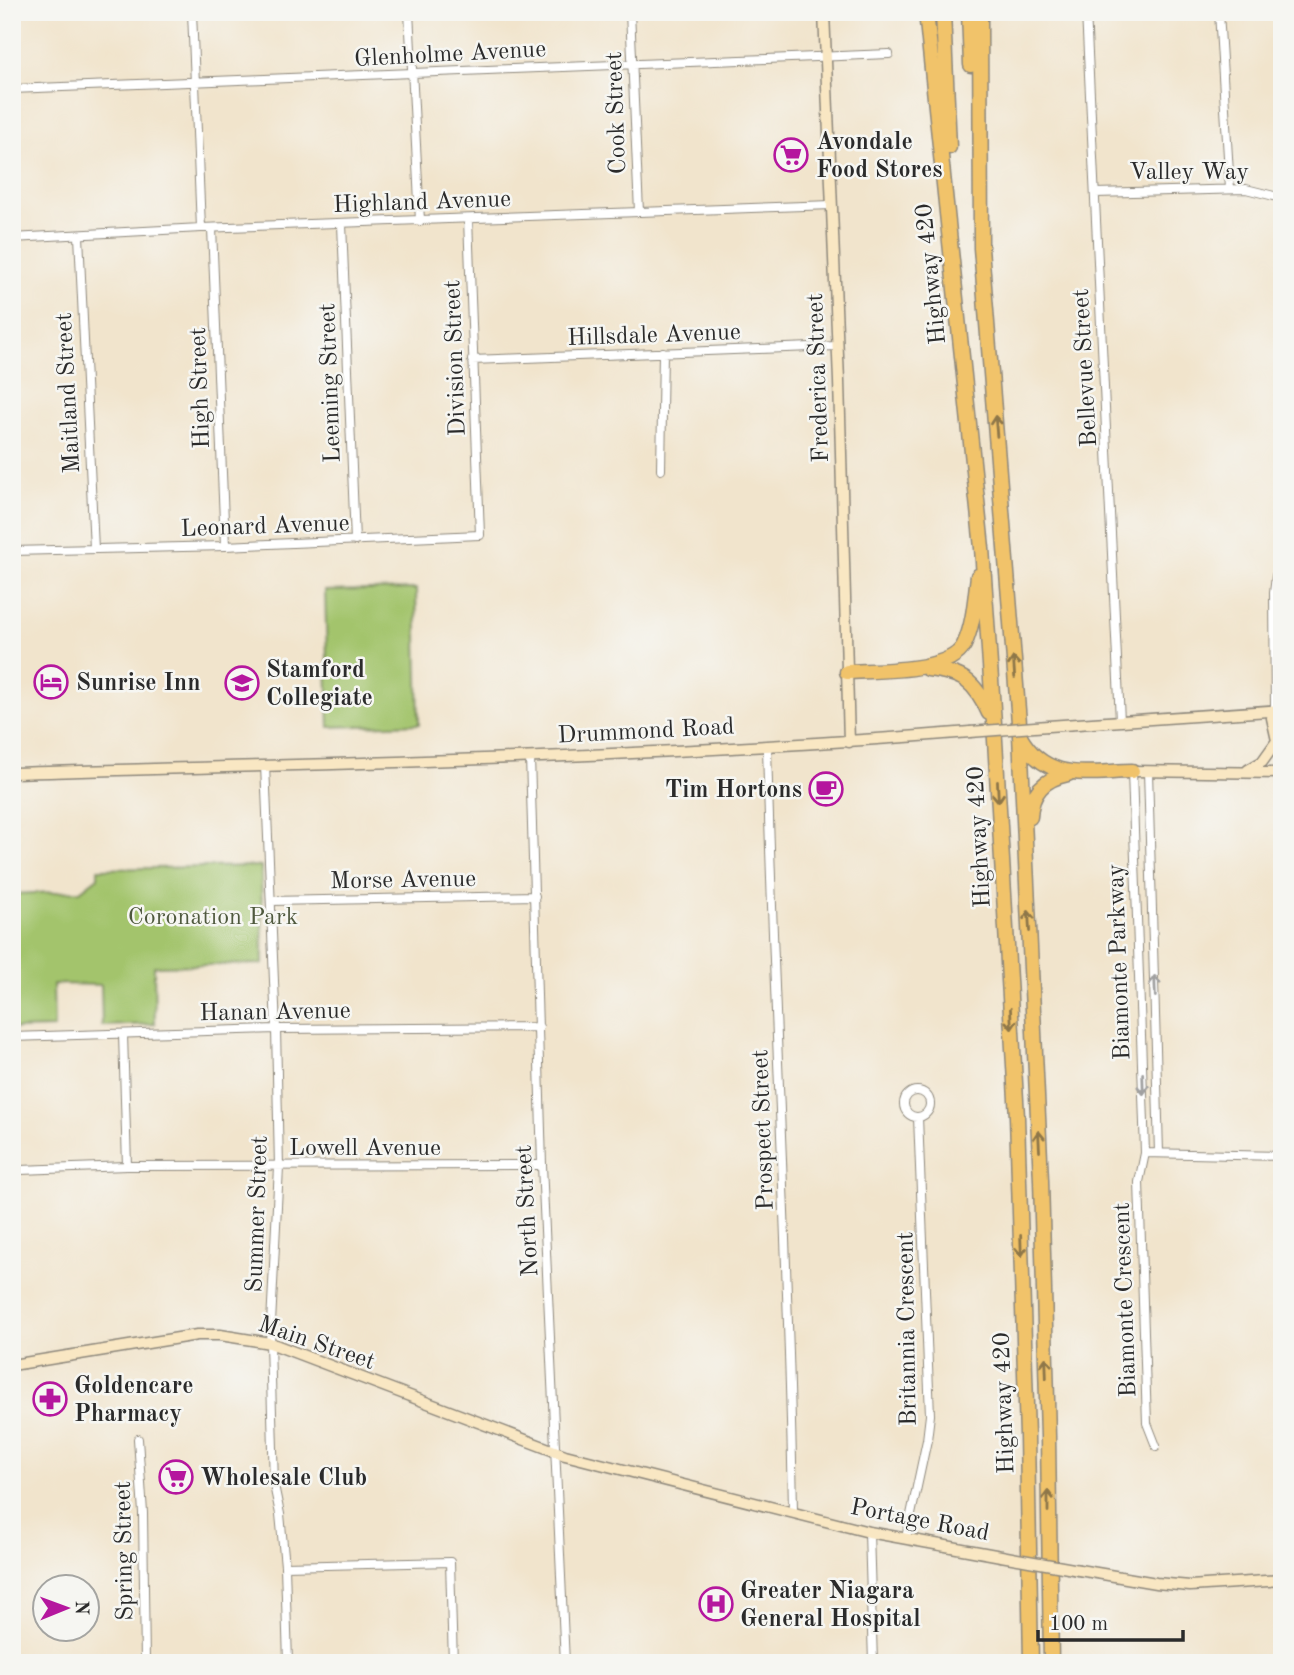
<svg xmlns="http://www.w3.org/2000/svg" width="1294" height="1675" font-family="'Old Standard TT',serif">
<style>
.green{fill:#a3c46c;stroke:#67784c;stroke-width:2}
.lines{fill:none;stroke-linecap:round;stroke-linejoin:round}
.street-casing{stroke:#8e887c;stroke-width:10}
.secondary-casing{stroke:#8e887c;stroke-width:13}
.highway-casing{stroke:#8e887c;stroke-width:17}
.street{stroke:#fff;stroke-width:8}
.secondary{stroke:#f9e7c3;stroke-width:10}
.highway{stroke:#f1c36a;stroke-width:14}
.secondary-bridge-casing{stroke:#8e887c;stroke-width:13;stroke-linecap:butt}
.secondary-bridge{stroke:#f9e7c3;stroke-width:10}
.oneway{stroke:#8e774a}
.oneway2{stroke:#a0a0a0}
.labels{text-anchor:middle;stroke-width:5;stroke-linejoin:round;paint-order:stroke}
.street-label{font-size:24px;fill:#2b2b2b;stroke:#f6f6f2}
.poi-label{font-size:24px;font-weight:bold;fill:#2b2b2b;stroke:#f6f6f2;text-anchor:start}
.park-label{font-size:24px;fill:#4f593e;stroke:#f6f6f2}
</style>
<rect width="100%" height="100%" fill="#f6f6f2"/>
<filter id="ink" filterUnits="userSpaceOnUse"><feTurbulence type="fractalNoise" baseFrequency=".0143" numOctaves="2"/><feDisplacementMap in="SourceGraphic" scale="14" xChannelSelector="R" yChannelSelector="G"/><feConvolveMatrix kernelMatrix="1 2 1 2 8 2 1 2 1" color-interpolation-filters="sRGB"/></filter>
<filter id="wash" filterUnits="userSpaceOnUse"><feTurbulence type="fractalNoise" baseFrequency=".00686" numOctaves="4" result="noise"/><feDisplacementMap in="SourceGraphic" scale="28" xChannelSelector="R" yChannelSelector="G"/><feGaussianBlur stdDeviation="1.57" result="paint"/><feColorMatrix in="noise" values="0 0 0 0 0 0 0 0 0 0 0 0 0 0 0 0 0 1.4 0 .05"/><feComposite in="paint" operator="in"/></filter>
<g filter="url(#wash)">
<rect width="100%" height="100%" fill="#f1e4cc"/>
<path class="green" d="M416 589 419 724 329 727 325 591Z
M261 866 263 964 154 966 155 1024 102 1026 101 985 53 984 54 1028 14 1029 12 894 80 891 98 877V869Z"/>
</g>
<g filter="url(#ink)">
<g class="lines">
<defs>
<path id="street" d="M192 12 201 228
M409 12 420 221
M630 12 639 212
M1086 12 1120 721
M1219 12 1230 189
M12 89 889 54
M1095 193 1246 189 1274 196 1282 200
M342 224 355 541
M212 228 225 546
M79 236 94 549
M12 238 201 228 832 205
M472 360 837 346
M661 470 663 352
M12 551 225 546 480 535 468 219
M1275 711 1274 593 1276 576 1282 559
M767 745C773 1001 789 1257 793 1512
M530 757 542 1165 565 1663
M265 765 276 1029 279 1167 270 1343 274 1485 280 1514 285 1566 288 1663
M1132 771 1145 1153 1139 1182 1147 1423 1156 1446
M1148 771 1159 1153
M271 901 535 896
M123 1034 127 1166
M12 1037 276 1029 539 1027
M904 1104a13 13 0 1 1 26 0a13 13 0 1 1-26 0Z
M1145 1153 1282 1156
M20 1170 127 1166 542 1165
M138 1439 143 1513 145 1663
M869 1532 873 1663
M906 1538 927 1440 930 1415 918 1117
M285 1566 450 1562 453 1663"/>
<path id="secondary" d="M824 12 839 381 849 742
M1275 711 1272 718 1282 763
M1048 726 1282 710
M1248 770 1262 762 1277 741
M1132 771 1282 773
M12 773C331 764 651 758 970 732
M12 1365 197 1335H220L270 1343 565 1455 869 1532 1001 1556
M1079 1570 1156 1583 1190 1586 1282 1580"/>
<path id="highway" d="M926 12 982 548 994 723 1017 1117 1027 1436 1031 1663
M943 12 949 147
M969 12 971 65
M980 12 981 248 1020 735 1041 1180 1048 1436 1051 1663
M928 669C963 673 975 681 989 713
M847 672C876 670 950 673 964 645 974 624 975 598 978 576
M1020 737C1046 783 1087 772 1132 771
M1030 817C1031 792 1044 779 1068 774"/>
</defs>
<use href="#street" class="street-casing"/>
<use href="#secondary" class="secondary-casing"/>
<use href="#highway" class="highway-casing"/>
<use href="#street" class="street"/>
<use href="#secondary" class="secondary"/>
<use href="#highway" class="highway"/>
<defs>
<path id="secondary-bridge" d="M970 732 1048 726
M1001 1556 1079 1570"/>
</defs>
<use href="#secondary-bridge" class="secondary-bridge-casing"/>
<use href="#secondary-bridge" class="secondary-bridge"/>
</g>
<defs><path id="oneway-shaft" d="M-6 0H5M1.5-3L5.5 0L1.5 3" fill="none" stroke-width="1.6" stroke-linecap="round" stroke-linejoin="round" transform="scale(1.75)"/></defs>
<g class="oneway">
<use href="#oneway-shaft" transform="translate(996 426) rotate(-95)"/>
<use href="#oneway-shaft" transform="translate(1014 667) rotate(-94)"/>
<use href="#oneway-shaft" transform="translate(998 792) rotate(87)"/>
<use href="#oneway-shaft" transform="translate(1029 921) rotate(-93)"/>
<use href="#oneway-shaft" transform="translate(1011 1019) rotate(87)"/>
<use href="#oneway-shaft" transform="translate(1039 1141) rotate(-93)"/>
<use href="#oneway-shaft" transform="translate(1021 1246) rotate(88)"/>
<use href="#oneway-shaft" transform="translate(1046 1368) rotate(-92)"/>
<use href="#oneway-shaft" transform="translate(1048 1501) rotate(-90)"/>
</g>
<g class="oneway2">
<use href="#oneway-shaft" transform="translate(1155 986) rotate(-92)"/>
<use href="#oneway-shaft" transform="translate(1143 1084) rotate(88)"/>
</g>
</g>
<defs>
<symbol id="supermarket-ring" viewBox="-11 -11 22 22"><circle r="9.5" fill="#f6f6f2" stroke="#b5179e" stroke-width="1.5"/><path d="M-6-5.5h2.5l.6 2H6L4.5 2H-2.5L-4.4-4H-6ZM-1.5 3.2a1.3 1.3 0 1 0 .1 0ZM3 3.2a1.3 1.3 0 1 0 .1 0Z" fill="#b5179e"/></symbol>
<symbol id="hotel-ring" viewBox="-11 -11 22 22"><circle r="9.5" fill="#f6f6f2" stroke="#b5179e" stroke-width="1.5"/><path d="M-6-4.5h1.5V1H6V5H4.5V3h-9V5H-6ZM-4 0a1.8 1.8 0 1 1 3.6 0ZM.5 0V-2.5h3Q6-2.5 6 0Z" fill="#b5179e"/></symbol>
<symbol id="school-ring" viewBox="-11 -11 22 22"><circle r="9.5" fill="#f6f6f2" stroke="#b5179e" stroke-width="1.5"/><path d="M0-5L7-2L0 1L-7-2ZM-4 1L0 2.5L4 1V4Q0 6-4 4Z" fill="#b5179e"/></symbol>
<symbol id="cafe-ring" viewBox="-11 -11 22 22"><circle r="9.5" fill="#f6f6f2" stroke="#b5179e" stroke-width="1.5"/><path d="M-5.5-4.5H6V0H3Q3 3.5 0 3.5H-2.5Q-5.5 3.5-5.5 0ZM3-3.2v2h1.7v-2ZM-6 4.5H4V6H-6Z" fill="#b5179e"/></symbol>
<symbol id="pharmacy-ring" viewBox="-11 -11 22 22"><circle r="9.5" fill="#f6f6f2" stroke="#b5179e" stroke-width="1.5"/><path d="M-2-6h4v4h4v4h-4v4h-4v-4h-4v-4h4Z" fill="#b5179e"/></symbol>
<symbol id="hospital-ring" viewBox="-11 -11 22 22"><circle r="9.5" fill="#f6f6f2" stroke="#b5179e" stroke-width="1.5"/><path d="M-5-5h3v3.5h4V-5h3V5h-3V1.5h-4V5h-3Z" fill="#b5179e"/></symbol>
</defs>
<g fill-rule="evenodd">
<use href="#supermarket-ring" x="772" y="136" width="38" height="38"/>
<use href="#hotel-ring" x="32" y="663" width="38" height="38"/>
<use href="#school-ring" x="223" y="664" width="38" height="38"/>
<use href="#cafe-ring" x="807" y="770" width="38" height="38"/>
<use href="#pharmacy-ring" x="31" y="1380" width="38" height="38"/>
<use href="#supermarket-ring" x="157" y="1458" width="38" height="38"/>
<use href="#hospital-ring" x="697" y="1585" width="38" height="38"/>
</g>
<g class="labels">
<g class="street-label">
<text transform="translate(450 53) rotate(-3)" y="8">Glenholme Avenue</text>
<text transform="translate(615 113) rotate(-92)" y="8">Cook Street</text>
<text x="1189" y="179">Valley Way</text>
<text transform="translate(422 201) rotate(-2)" y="8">Highland Avenue</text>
<text transform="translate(930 274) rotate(-96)" y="8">Highway 420</text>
<text transform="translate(654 334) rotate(-2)" y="8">Hillsdale Avenue</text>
<text transform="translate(454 358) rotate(-92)" y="8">Division Street</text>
<text transform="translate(1084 368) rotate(-93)" y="8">Bellevue Street</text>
<text transform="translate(817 378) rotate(-92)" y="8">Frederica Street</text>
<text transform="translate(329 383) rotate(-92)" y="8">Leeming Street</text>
<text transform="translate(199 388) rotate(-92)" y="8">High Street</text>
<text transform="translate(67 393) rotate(-93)" y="8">Maitland Street</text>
<text transform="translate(265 525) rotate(-2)" y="8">Leonard Avenue</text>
<text transform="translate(646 730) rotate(-3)" y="8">Drummond Road</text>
<text transform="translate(978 837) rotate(-93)" y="8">Highway 420</text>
<text transform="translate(403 879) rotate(-1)" y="8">Morse Avenue</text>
<text transform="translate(1118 962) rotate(-92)" y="8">Biamonte Parkway</text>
<text transform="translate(275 1011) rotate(-1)" y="8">Hanan Avenue</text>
<text transform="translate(762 1130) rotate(-92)" y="8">Prospect Street</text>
<text x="365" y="1155">Lowell Avenue</text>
<text transform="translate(526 1211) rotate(-93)" y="8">North Street</text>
<text transform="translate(256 1214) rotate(-88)" y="8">Summer Street</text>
<text transform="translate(1124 1300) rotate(-92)" y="8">Biamonte Crescent</text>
<text transform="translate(906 1329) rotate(-91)" y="8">Britannia Crescent</text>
<text transform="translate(317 1342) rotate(19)" y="8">Main Street</text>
<text transform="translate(1003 1403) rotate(-92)" y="8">Highway 420</text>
<text transform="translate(920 1519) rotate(11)" y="8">Portage Road</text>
<text transform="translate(123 1551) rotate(-91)" y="8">Spring Street</text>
</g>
<g class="poi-label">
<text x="816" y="149">Avondale<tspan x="816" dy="28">Food Stores</tspan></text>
<text x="266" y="677">Stamford<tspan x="266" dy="28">Collegiate</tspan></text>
<text x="76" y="690">Sunrise Inn</text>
<text x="802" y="797" text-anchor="end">Tim Hortons</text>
<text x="74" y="1393">Goldencare<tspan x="74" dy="28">Pharmacy</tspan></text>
<text x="200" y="1485">Wholesale Club</text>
<text x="740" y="1598">Greater Niagara<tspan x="740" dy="28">General Hospital</tspan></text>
</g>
<g class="park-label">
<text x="213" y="924">Coronation Park</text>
</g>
</g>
<rect width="1294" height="1675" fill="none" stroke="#f6f6f2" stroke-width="42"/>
<g transform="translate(66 1608) rotate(89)"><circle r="33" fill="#f6f6f2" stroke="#a5a5a2" stroke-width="2"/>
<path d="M0-5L12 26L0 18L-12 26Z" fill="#b5179e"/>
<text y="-10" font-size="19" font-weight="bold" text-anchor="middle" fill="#2b2b2b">N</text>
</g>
<path d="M1038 1630v10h145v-10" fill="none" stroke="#2b2b2b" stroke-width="3.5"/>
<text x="1049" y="1630" font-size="21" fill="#2b2b2b" stroke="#f6f6f2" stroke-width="5" paint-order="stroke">100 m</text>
</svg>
